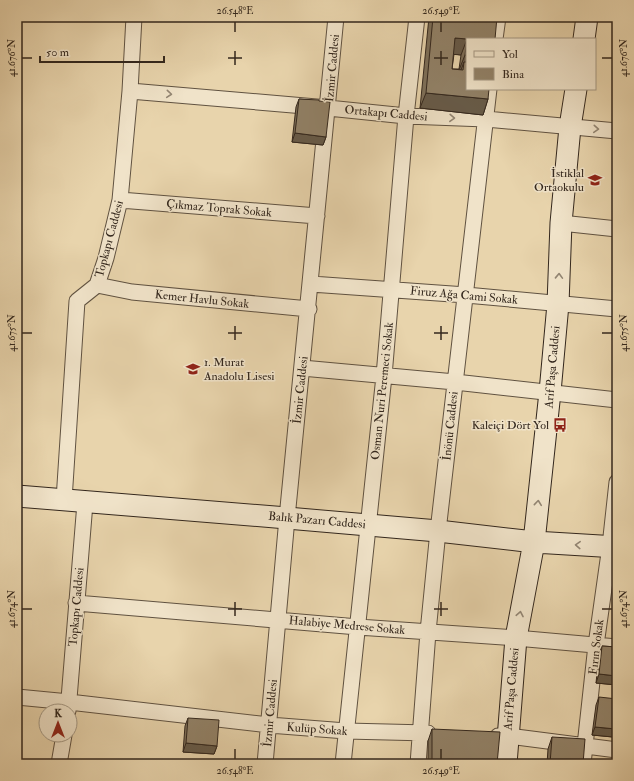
<svg xmlns="http://www.w3.org/2000/svg" width="634" height="781" font-family="'IM FELL Double Pica',serif">
<style>
.lines{fill:none;stroke-linecap:round;stroke-linejoin:round}
.street-casing{stroke:#605241;stroke-width:17}
.secondary-casing{stroke:#33271d;stroke-width:23}
.street{stroke:#f0e3c9;stroke-width:15}
.secondary{stroke:#f0e3c9;stroke-width:21}
.wall{fill:#7d6f59;stroke:#33271d;fill-rule:evenodd}
.shaded-wall{fill:#665a48;stroke:#33271d}
.building{fill:#918167;stroke:#33271d}
.oneway{stroke:#928573}
.ticks{fill:none;stroke:#33271d;stroke-width:1.5}
.labels{text-anchor:middle;stroke-width:3;stroke-linejoin:round;paint-order:stroke}
.street-label{font-size:12px;fill:#33271d;stroke:#f0e3c9}
.poi-label{font-size:12px;fill:#33271d;stroke:#f0e3c9;text-anchor:end}
.neatline{fill:none;stroke:#33271d;stroke-width:1.5}
.ticks-label{font-size:10px;text-anchor:middle;fill:#33271d}
</style>
<rect width="100%" height="100%" fill="#e8d4ac"/>
<filter id="stains"><feTurbulence type="fractalNoise" baseFrequency=".005" numOctaves="4"/><feColorMatrix values="0 0 0 0 .2 0 0 0 0 .09 0 0 0 0 .02 0 0 0 .5 -.17"/></filter>
<radialGradient id="worn" r=".72"><stop offset=".6" stop-color="#630" stop-opacity="0"/><stop offset="1" stop-color="#630" stop-opacity=".3"/></radialGradient>
<g class="lines">
<defs>
<path id="street" d="M495 39 498 17
M130 91 328 108 406 116 486 119 617 131
M120 200 317 216
M561 223 617 229
M311 284 466 295 617 309
M97 285 132 292 309 309
M302 368 455 382 617 400
M64 500 77 301 97 285 106 258 120 200 130 91 134 17
M76 603 358 627 516 638 617 647
M17 697 69 702 269 725 346 731 428 733
M68 711 85 503
M498 736H508L617 750
M59 764 64 735
M265 764 287 518 336 17
M343 764 384 376 406 116 417 17
M418 764 428 632 438 531 489 89
M583 764 596 645 610 546 617 482"/>
<path id="secondary" d="M584 39 587 17
M17 496 287 518 438 531 534 542 617 547
M506 764 516 638 534 542 550 392 558 304 561 223 570 127 576 89"/>
</defs>
<use href="#street" class="street-casing"/>
<use href="#secondary" class="secondary-casing"/>
<use href="#street" class="street"/>
<use href="#secondary" class="secondary"/>
</g>
<path class="wall" d="M429 17H497L467 39 488 99 483 115 420 108ZM454 54 461 55 459 69H452Z
M299 99 319 101 326 137 323 145 292 142 296 107Z
M602 646 617 647V685L596 683 599 654Z
M599 697 616 729 613 737 592 735 596 705Z
M188 718 217 746 214 754 183 752 185 726Z
M617 720V741H615Z
M432 729 497 764H428V741Z
M552 737 583 764H547L548 749Z"/>
<path class="shaded-wall" d="M455 38 467 39 461 55 450 54Z
M465 55H467V71L464 62 461 70H459Z
M426 93 488 99 483 115 420 108Z
M295 133 326 137 323 145 292 142Z
M599 674 617 676V685L596 683Z
M595 727 616 729 613 737 592 735Z
M617 735V741H615Z
M186 743 217 746 214 754 183 752Z
M432 761 465 764H431Z"/>
<path class="building" d="M433 17H497L495 39H467V55H465L467 39 455 38 452 69 463 70 464 62H467V89H489L488 99 426 93Z
M299 99 319 100V101L330 102 326 137 295 133Z
M602 646 617 647V676L599 674Z
M599 697 617 699V718L616 729 595 727Z
M188 718 219 720 217 746 186 743Z
M432 729 500 732 497 764H465L432 761Z
M552 737 585 739 583 764H550Z"/>
<defs><path id="oneway-chevron" d="M-2-3.5L2.5 0L-2 3.5" fill="none" stroke-width="1.6" stroke-linecap="round" stroke-linejoin="round"/></defs>
<g class="oneway">
<use href="#oneway-chevron" transform="translate(169 94) rotate(5)"/>
<use href="#oneway-chevron" transform="translate(452 118) rotate(2)"/>
<use href="#oneway-chevron" transform="translate(596 129) rotate(4)"/>
<use href="#oneway-chevron" transform="translate(559 276) rotate(-88)"/>
<use href="#oneway-chevron" transform="translate(538 503) rotate(-84)"/>
<use href="#oneway-chevron" transform="translate(578 545) rotate(-177)"/>
<use href="#oneway-chevron" transform="translate(520 614) rotate(-79)"/>
</g>
<path class="ticks" d="M235 22V32M441 22V32M235 51V65M441 51V65M22 58H32M228 58H242M434 58H448M602 58H612M235 326V340M441 326V340M22 333H32M228 333H242M434 333H448M602 333H612M235 602V616M441 602V616M22 609H32M228 609H242M434 609H448M602 609H612M235 749V759M441 749V759"/>
<defs>
<symbol id="school-bare" viewBox="-9 -9 18 18"><path d="M0-5L7-2L0 1L-7-2ZM-4 1L0 2.5L4 1V4Q0 6-4 4Z" fill="#8f2418" stroke="#f0e3c9" stroke-width="2.5" paint-order="stroke"/></symbol>
<symbol id="bus-bare" viewBox="-9 -9 18 18"><path d="M-5-6H5V4H4V6H2V4H-2V6H-4V4H-5ZM-3.5-4V0h7V-4ZM-3.5 1.2v1.5H-2V1.2ZM2 1.2v1.5H3.5V1.2Z" fill="#8f2418" stroke="#f0e3c9" stroke-width="2.5" paint-order="stroke"/></symbol>
</defs>
<g fill-rule="evenodd">
<use href="#school-bare" x="585" y="170" width="20" height="20"/>
<use href="#school-bare" x="183" y="359" width="20" height="20"/>
<use href="#bus-bare" x="550" y="415" width="20" height="20"/>
</g>
<g class="labels">
<g class="street-label">
<text transform="translate(332 68) rotate(-85)" y="4">İzmir Caddesi</text>
<text transform="translate(386 113) rotate(5)" y="4">Ortakapı Caddesi</text>
<text transform="translate(219 208) rotate(5)" y="4">Çıkmaz Toprak Sokak</text>
<text transform="translate(109 239) rotate(-75)" y="4">Topkapı Caddesi</text>
<text transform="translate(464 295) rotate(5)" y="4">Firuz Ağa Cami Sokak</text>
<text transform="translate(202 299) rotate(6)" y="4">Kemer Havlu Sokak</text>
<text transform="translate(552 367) rotate(-85)" y="4">Arif Paşa Caddesi</text>
<text transform="translate(300 390) rotate(-84)" y="4">İzmir Caddesi</text>
<text transform="translate(382 391) rotate(-84)" y="4">Osman Nuri Peremeci Sokak</text>
<text transform="translate(450 426) rotate(-84)" y="4">İnönü Caddesi</text>
<text transform="translate(317 520) rotate(5)" y="4">Balık Pazarı Caddesi</text>
<text transform="translate(76 607) rotate(-85)" y="4">Topkapı Caddesi</text>
<text transform="translate(347 625) rotate(5)" y="4">Halabiye Medrese Sokak</text>
<text transform="translate(596 647) rotate(-83)" y="4">Fırın Sokak</text>
<text transform="translate(511 689) rotate(-85)" y="4">Arif Paşa Caddesi</text>
<text transform="translate(270 713) rotate(-85)" y="4">İzmir Caddesi</text>
<text transform="translate(317 729) rotate(4)" y="4">Kulüp Sokak</text>
</g>
<g class="poi-label">
<text x="584" y="177">İstiklal<tspan x="584" dy="14">Ortaokulu</tspan></text>
<text x="204" y="366" text-anchor="start">1. Murat<tspan x="204" dy="14">Anadolu Lisesi</tspan></text>
<text x="549" y="429">Kaleiçi Dört Yol</text>
</g>
</g>
<rect width="634" height="781" fill="none" stroke="#e8d4ac" stroke-width="44"/>
<rect x="466" y="38" width="130" height="52" fill="#f0e3c9" stroke="#a49884"/>
<rect x="474" y="51" width="20" height="6" fill="#f0e3c9" stroke="#a49884"/>
<text x="502" y="58" font-size="12" fill="#33271d">Yol</text>
<rect x="474" y="68" width="20" height="12" fill="#918167" stroke="#a49884"/>
<text x="502" y="78" font-size="12" fill="#33271d">Bina</text>
<g transform="translate(58 723)"><circle r="19" fill="#f0e3c9" stroke="#a49884"/>
<path d="M0-3L7 15L0 10L-7 15Z" fill="#8f2418"/>
<text y="-6" font-size="11" font-weight="bold" text-anchor="middle" fill="#33271d">K</text>
</g>
<path d="M40 56v6h124v-6" fill="none" stroke="#33271d" stroke-width="2"/>
<text x="46" y="56" font-size="12" fill="#33271d" stroke="#f0e3c9" stroke-width="3" paint-order="stroke">50 m</text>
<rect x="22" y="22" width="590" height="737" class="neatline"/>
<g class="ticks-label">
<text x="235" y="14">26.548°E</text>
<text x="441" y="14">26.549°E</text>
<text transform="translate(11 58) rotate(-90)" y="4">41.676°N</text>
<text transform="translate(623 58) rotate(-90)" y="4">41.676°N</text>
<text transform="translate(11 333) rotate(-90)" y="4">41.675°N</text>
<text transform="translate(623 333) rotate(-90)" y="4">41.675°N</text>
<text transform="translate(11 609) rotate(-90)" y="4">41.674°N</text>
<text transform="translate(623 609) rotate(-90)" y="4">41.674°N</text>
<text x="235" y="774">26.548°E</text>
<text x="441" y="774">26.549°E</text>
</g>
<rect width="100%" height="100%" filter="url(#stains)"/>
<rect width="100%" height="100%" fill="url(#worn)"/>
</svg>
